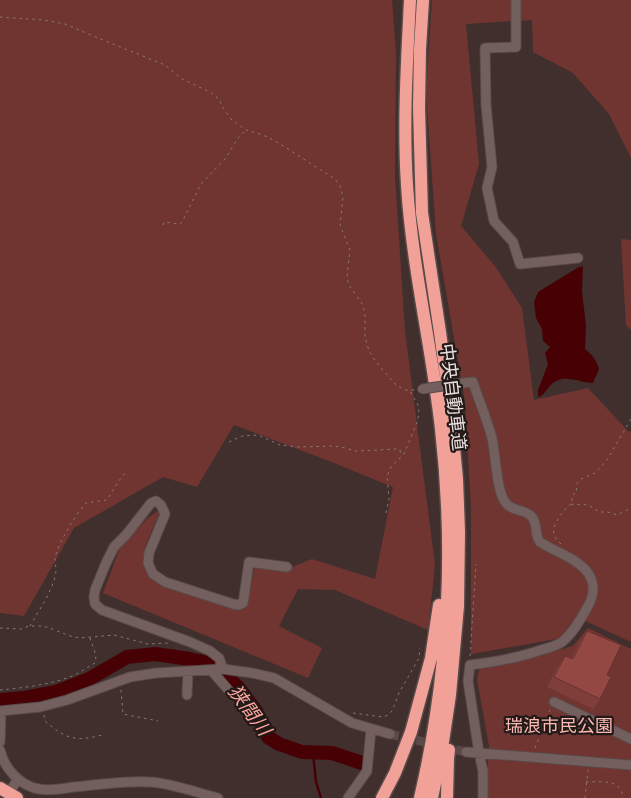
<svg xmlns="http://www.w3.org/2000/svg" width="631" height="798" font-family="Figtree,'Noto Sans JP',sans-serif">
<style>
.green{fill:#713531}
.water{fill:#470004}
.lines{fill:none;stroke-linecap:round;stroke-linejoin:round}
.stream{stroke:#470004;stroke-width:2.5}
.river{stroke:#470004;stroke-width:14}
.minor-tunnel{stroke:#5a4947;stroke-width:9;stroke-dasharray:9 4.5;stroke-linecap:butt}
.minor-casing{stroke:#594b4a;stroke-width:11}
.highway-casing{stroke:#594b4a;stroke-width:15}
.path{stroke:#877977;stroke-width:1;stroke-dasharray:2.5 4;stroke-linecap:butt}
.minor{stroke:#73605e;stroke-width:9}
.highway{stroke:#f2a199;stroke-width:12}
.minor-bridge-casing{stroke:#594b4a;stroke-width:11;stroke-linecap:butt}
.minor-bridge{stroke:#73605e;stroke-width:9}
.wall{fill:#7f3e3a}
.building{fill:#944843;stroke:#68322f}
.labels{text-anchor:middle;stroke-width:4.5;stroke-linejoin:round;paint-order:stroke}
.street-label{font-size:18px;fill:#eadfdd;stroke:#211a19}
.park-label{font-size:18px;fill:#ffbab3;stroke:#211a19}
.water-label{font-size:19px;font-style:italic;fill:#fda59c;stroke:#211a19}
</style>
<rect width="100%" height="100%" fill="#402f2d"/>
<path class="green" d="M0 0H392L396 52 395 177 405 331 435 565 428 630 335 590 298 589 279 626 322 648 308 678 103 593 121 545 149 517 161 509 145 547 152 572 247 606 256 560 292 567 312 559 375 579 393 487 329 461 234 425 197 487 163 477 74 528 24 616 0 613Z
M432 0H631V158L609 114 573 73 533 52 532 20 466 24 479 164 461 226 495 266 522 308 534 400 588 388 629 432 631 431V642L579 618 562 638 471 654V509L465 401 436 234 426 92Z
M621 239 631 240V330L626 325Z
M588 628 631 649V798H486L489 746 477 679 480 667 547 653 573 646Z"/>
<path class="water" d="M583 266 582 291 586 326 585 349C592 355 596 359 599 369L593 383C580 383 568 375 556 381 548 385 546 395 538 397V390L548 364 545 353 550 347 543 341 542 329 536 318 534 302 538 292 577 268Z"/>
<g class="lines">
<path class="stream" d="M313 753 316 782 321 798"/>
<path class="river" d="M0 700 24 698 56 692 89 679 127 657 155 654 183 658 204 662 230 680 239 688 256 711 268 737 279 744 302 752 332 753 362 763"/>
<path class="minor-tunnel" d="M390 734 466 752"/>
<defs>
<path id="minor" d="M516 0V47L485 48 486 105 492 167 487 188 494 221 513 242 520 264 578 258
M464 383 473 382C479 401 487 419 492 438 496 456 496 488 505 502 512 512 526 509 532 517 538 524 534 535 540 542 555 552 577 558 588 573 596 585 594 596 587 608 580 620 573 633 562 642 556 646 548 648 541 650 518 658 495 662 470 665L468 681 479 753 483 771V798
M223 669 219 658 210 651 190 642 102 610 95 604 94 597 95 590 106 563 114 547 126 535 151 503 156 501 161 505 165 514 149 553 148 563 153 574 165 582 233 604 239 605 243 603 244 597 249 562 287 567
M211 670 231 693
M187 695 188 671
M554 702 631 739
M0 711 40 707 67 700 130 677 156 673 223 669 252 673 274 678 352 723 390 734
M0 742 1 711
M0 750C4 768 20 786 39 789 50 791 62 789 73 787 98 785 125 780 150 782 171 783 198 793 218 798
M466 752 631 765
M12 788 18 779
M348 798 367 771 371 730"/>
<path id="highway" d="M410 0C407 62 403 124 407 185 412 267 432 348 441 429 455 552 448 678 420 798
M423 0 420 49 419 108 422 213 440 332 450 405 457 479 459 532 458 606 450 695 441 755 432 798
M0 788 17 798
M382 798 395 773 411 732 431 658 439 605
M447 798 448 758 449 750"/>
</defs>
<use href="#minor" class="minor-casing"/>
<use href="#highway" class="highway-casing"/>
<path class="path" d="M0 17 44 20 65 24 103 40 165 65 182 79 210 92 219 99 223 108 231 119 246 130 263 135 277 142 335 179 340 186 343 197 340 225 350 250 348 266 347 278 349 285 363 305 365 315V337L369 351 376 362 396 385 406 390H414
M163 225 164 222 180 224 182 222 201 184 225 159 238 138 246 130
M229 442 242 436 258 435 280 445 299 447 334 446 345 448 356 451 398 449 400 450 401 456
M571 504 573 505 583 504 590 506 599 512H608L617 515 627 510 631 511
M386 513 389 499 387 476 391 467 404 454 418 420 419 407 410 391
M561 544C558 541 555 538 554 534 551 525 565 508 572 503V495L577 492 576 485 581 479 595 473 607 460 631 419
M30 626C39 610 50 595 55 577 57 570 55 564 55 558 57 545 77 512 86 503L107 500 118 482 125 473
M0 628 21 629 29 626H40L47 627 70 636 80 638 114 635 148 644 168 643
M470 656 476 564
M0 690C22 688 46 685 67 678 77 675 86 668 95 663 98 655 92 646 90 638
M121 690 123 714 158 721
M353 713 383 717 388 715 392 711 399 693 419 658 420 648
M44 715 45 721C66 739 75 742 102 735
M535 748 550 710
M586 782C601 782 621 778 623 798
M585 798 588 769"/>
<use href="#minor" class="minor"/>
<use href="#highway" class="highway"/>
<defs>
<path id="minor-bridge" d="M422 389 464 383"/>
</defs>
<use href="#minor-bridge" class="minor-bridge-casing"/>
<use href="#minor-bridge" class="minor-bridge"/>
</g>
<path class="wall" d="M587 631 607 675 600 699 593 709 547 687 558 666 565 656 571 659 580 641Z"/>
<path class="building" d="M587 631 621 645 607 675 611 677 600 699 554 677 565 656 573 659Z"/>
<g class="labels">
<g class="street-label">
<text transform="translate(453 397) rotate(83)" y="6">中央自動車道</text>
</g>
<g class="park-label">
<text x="559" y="732">瑞浪市民公園</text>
</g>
<g class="water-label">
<text transform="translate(250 710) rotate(54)" y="7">狭間川</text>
</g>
</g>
</svg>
